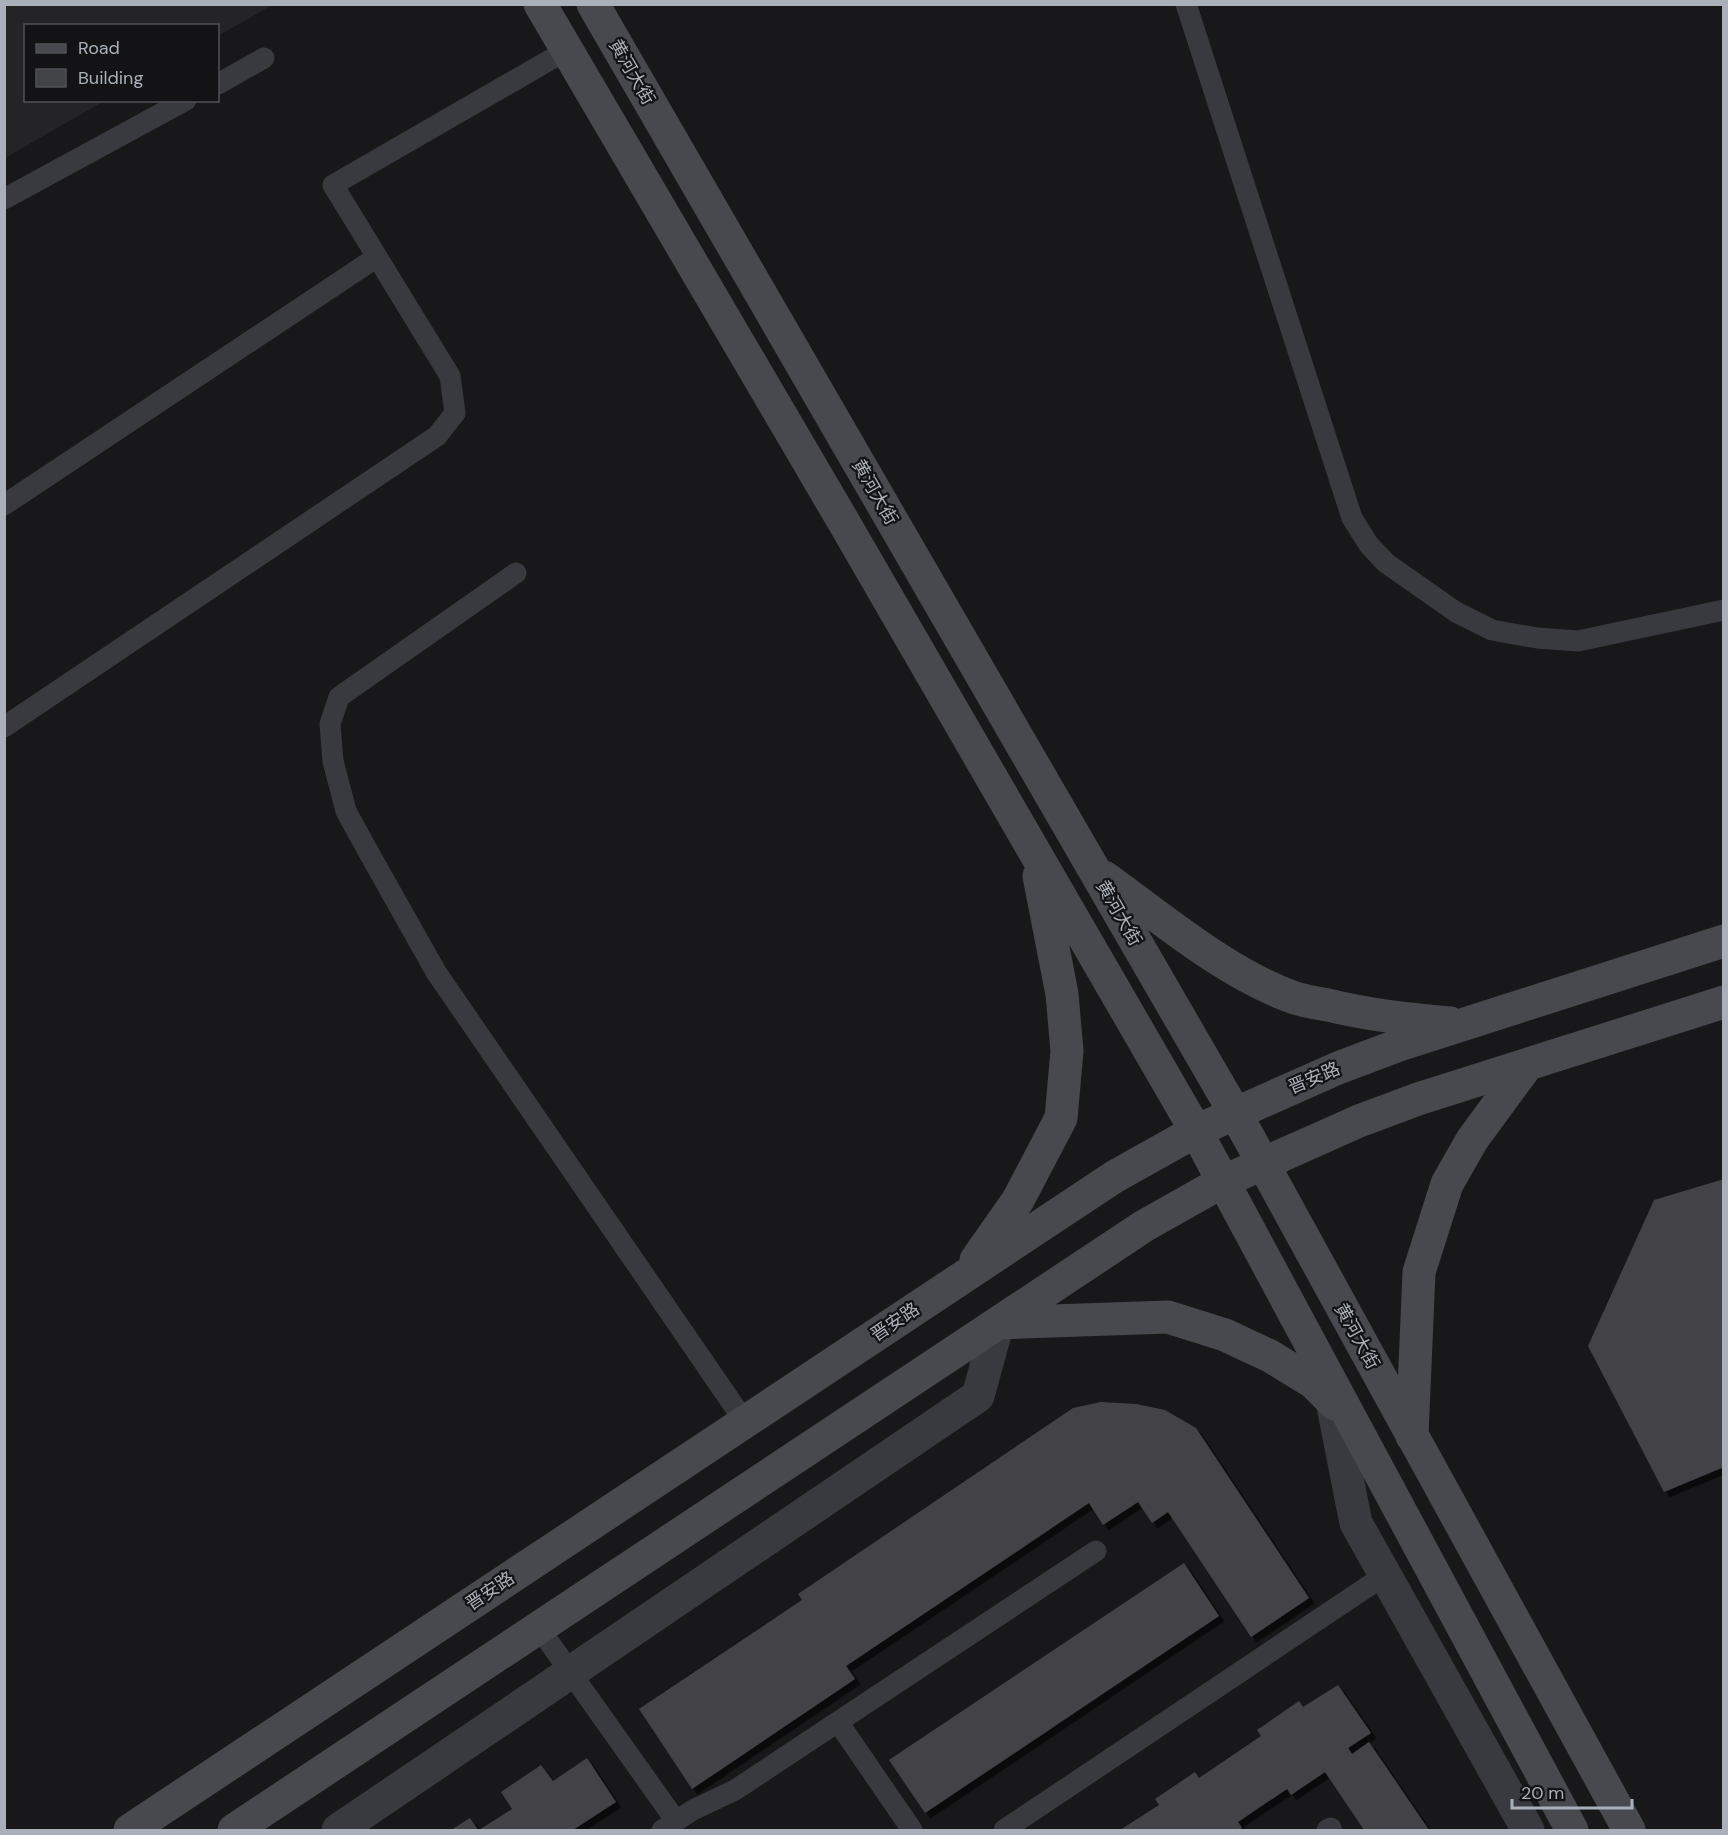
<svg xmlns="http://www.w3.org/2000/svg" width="1728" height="1835" font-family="'DM Sans','Noto Sans SC',sans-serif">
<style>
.built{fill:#242427}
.building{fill:#424347;filter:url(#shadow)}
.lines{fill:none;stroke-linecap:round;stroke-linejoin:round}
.lane{stroke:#393a3f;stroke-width:21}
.street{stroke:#393a3f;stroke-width:33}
.secondary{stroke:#47494f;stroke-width:33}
.labels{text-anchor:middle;stroke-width:4.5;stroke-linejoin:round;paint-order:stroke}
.street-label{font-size:18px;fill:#aab0b9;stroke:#131315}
</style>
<defs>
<filter id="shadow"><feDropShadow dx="5.5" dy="5.5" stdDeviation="0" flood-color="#0009"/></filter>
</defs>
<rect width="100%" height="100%" fill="#18181a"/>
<path class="built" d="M5 4H272V5L218 36V26H26V100L104 101 5 158Z"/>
<path class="building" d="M1724 1179V1467L1664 1492 1588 1346 1654 1200Z
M1101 1402 1136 1404 1165 1410 1196 1428 1309 1598 1251 1637 1168 1512 1152 1523 1138 1502 1103 1525 1089 1503 846 1666 855 1679 692 1789 639 1709 802 1600 798 1594 1073 1408Z
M1184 1563 1219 1616 925 1813 889 1760Z
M1338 1685 1371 1733 1348 1748 1352 1754 1369 1742 1429 1830H1364L1325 1772 1291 1795 1287 1789 1238 1822 1242 1828 1238 1830H1120L1159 1805 1155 1799 1195 1772 1199 1778 1261 1736 1257 1730 1299 1701 1303 1707Z
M587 1758 616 1802 573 1830H479L512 1809 501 1792 541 1765 553 1781Z
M470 1818 478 1830H451Z"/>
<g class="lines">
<path class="lane" d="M1186 4 1352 518 1369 545 1386 563 1456 612 1492 630 1537 638 1578 641 1724 610
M218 84 264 58
M4 199 186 100
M4 505 377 257
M516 573 339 697 330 724 333 761 346 811 369 853 436 972 745 1422
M4 727 437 436 455 413 450 376 333 185 567 50
M539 1628 676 1821
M838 1722 912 1830
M662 1830 693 1810 735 1790 1096 1551
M1004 1830 1385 1575
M1327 1830 1331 1828"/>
<path class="street" d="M1329 1386 1356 1523 1528 1830
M338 1830 978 1396 998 1323"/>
<path class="secondary" d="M540 4 846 526 1196 1131 1572 1830
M593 4 1243 1127 1629 1830
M1104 877C1163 919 1224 972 1292 997 1303 1001 1316 1003 1328 1005 1368 1015 1408 1019 1450 1023
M976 1260 1018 1200 1061 1118 1067 1051 1062 994 1039 876
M998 1323 1168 1317 1225 1335 1270 1356 1314 1383 1335 1404
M1412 1436 1419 1272 1447 1184 1472 1140 1527 1065
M130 1830 1114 1177 1196 1131 1338 1068 1399 1045 1724 941
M234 1830 1144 1226 1222 1182 1359 1121 1418 1099 1724 1002"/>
</g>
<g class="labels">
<g class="street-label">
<text transform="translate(632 72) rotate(60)" y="6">黄河大街</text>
<text transform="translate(875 492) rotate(60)" y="6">黄河大街</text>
<text transform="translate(1119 913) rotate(60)" y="6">黄河大街</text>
<text transform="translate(1314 1078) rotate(-23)" y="6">晋安路</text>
<text transform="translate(895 1322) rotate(-34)" y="6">晋安路</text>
<text transform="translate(1357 1336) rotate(61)" y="6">黄河大街</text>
<text transform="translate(490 1591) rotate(-34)" y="6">晋安路</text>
</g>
</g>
<rect width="1728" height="1835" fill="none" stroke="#aab0b9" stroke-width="12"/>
<rect x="24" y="24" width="195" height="78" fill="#131315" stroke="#4f5257" stroke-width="1.5"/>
<rect x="36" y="44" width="30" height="9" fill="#47494f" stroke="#4f5257" stroke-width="1.5"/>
<text x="78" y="54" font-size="18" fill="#aab0b9">Road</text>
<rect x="36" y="69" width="30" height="18" fill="#424347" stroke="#4f5257" stroke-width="1.5"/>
<text x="78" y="84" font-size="18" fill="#aab0b9">Building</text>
<path d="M1512 1799v9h120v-9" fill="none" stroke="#aab0b9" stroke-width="3"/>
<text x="1521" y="1799" font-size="18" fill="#aab0b9" stroke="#131315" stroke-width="4.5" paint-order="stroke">20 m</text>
</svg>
